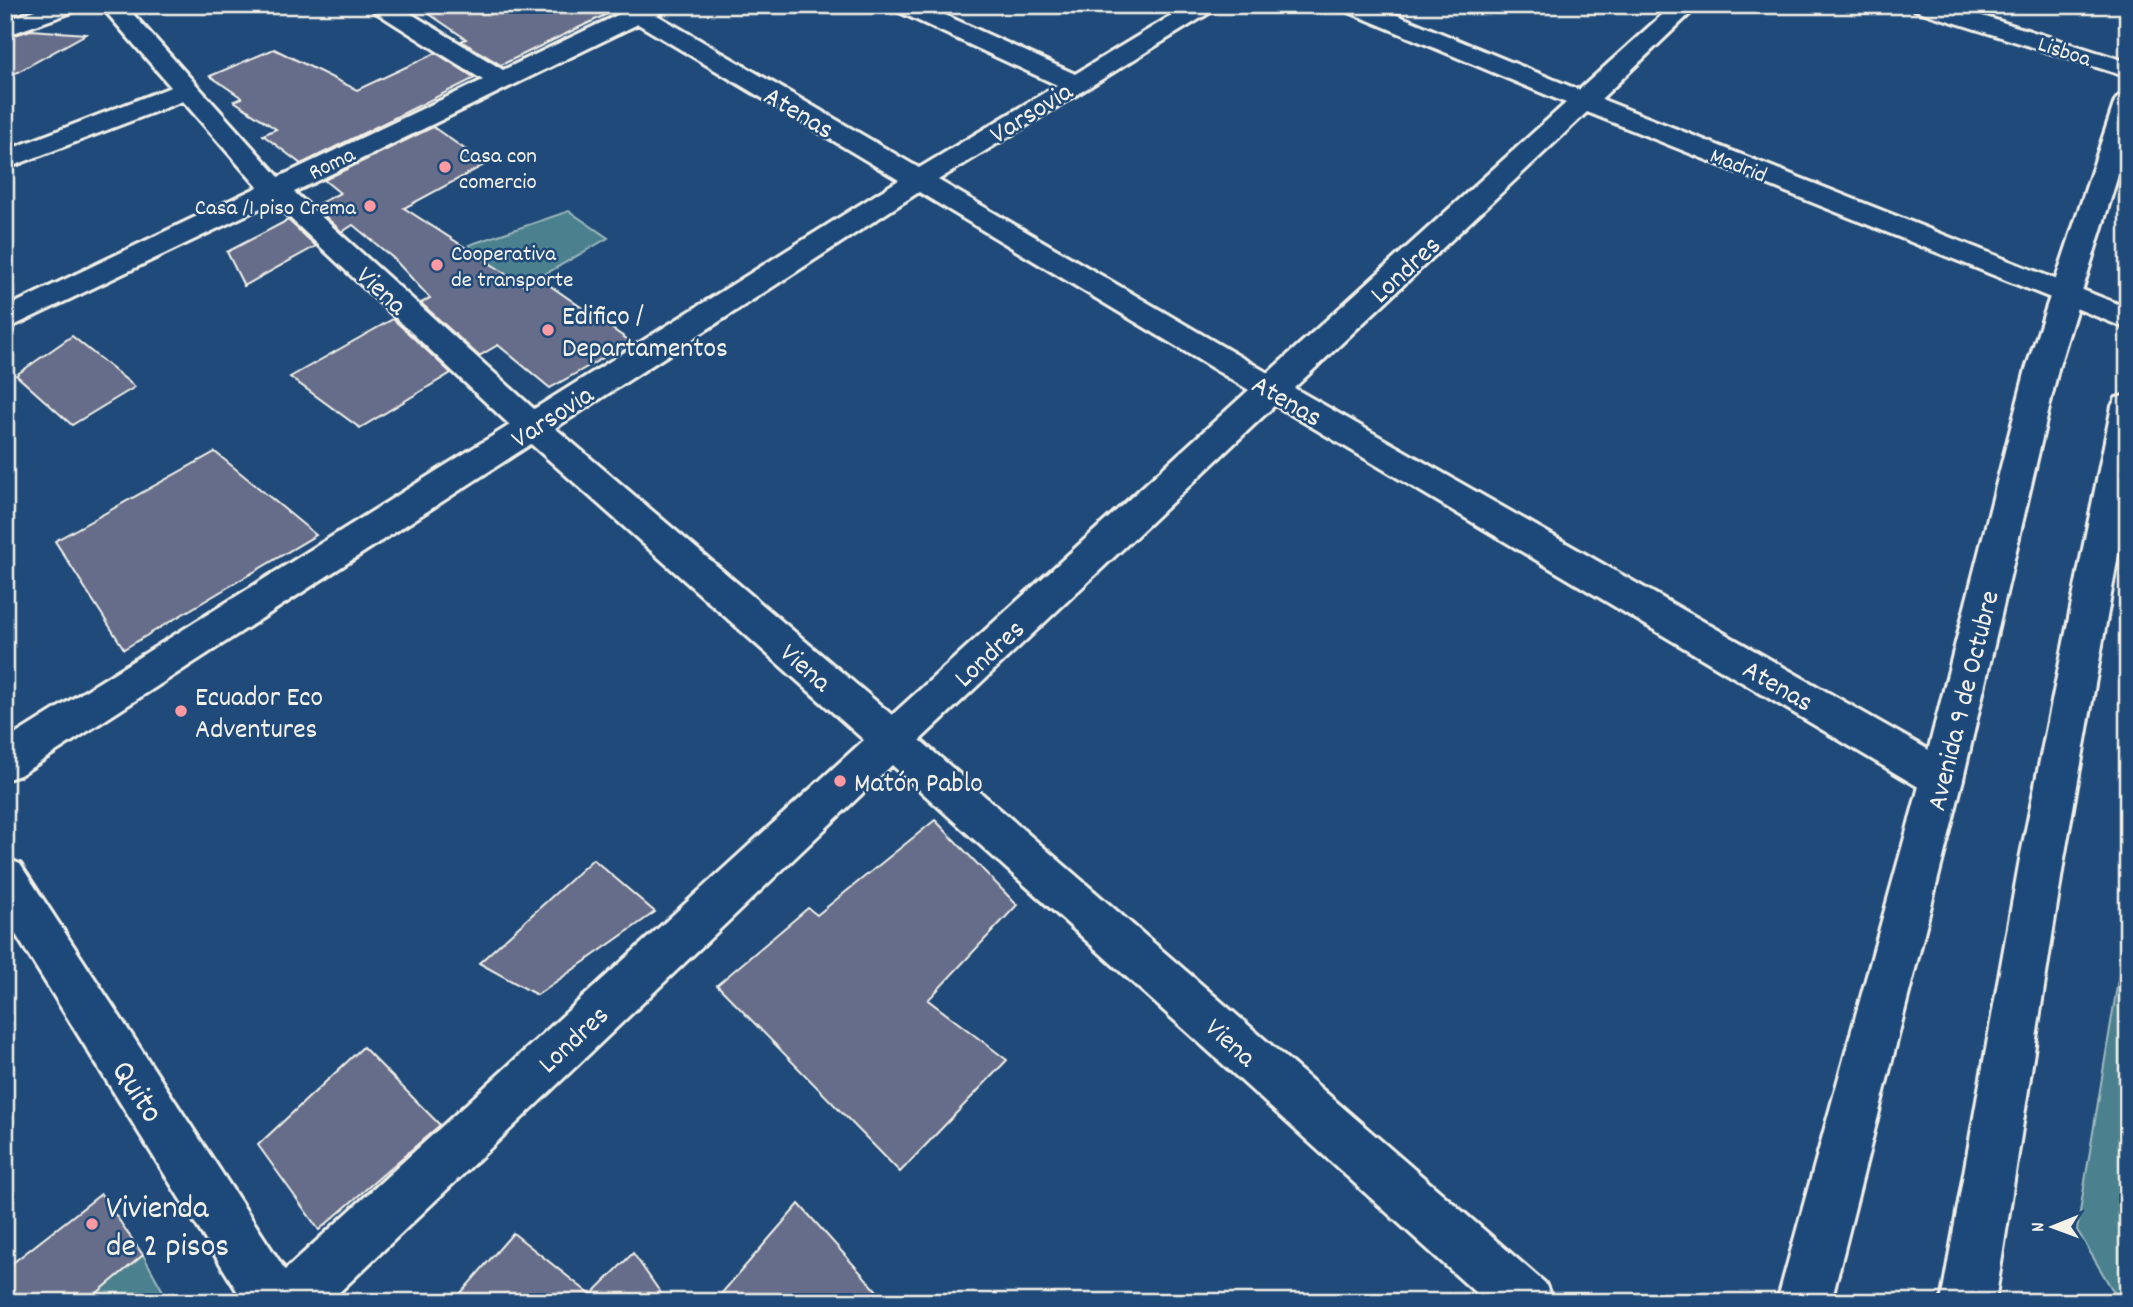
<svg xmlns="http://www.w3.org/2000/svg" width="2133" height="1307" font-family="Dekko,sans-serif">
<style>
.green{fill:#4b818f;stroke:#a0b9bc;stroke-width:2}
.building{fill:#666d8a;stroke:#f4f1e8;stroke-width:2}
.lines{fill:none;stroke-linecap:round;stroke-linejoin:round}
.street-casing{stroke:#f4f1e8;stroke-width:6}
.primary-casing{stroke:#f4f1e8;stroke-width:6}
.street{fill:#1f4a7a;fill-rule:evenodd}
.primary{fill:#1f4a7a;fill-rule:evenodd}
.poi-dot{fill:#ff9aa2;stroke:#1f4a7a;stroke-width:2.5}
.labels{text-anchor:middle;stroke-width:5;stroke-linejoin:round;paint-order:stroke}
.far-street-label{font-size:23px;fill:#f4f1e8;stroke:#1f4a7a}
.far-poi-label{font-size:23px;fill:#f4f1e8;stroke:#1f4a7a;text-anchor:start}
.street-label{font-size:28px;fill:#f4f1e8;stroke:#1f4a7a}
.poi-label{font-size:28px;fill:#f4f1e8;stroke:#1f4a7a;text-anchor:start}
.near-street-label{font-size:33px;fill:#f4f1e8;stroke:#1f4a7a}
.near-poi-label{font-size:33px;fill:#f4f1e8;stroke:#1f4a7a;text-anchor:start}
</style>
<rect width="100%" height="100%" fill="#1f4a7a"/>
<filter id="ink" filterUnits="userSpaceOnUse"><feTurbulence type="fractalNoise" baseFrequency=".0143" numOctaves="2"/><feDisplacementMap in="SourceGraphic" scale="14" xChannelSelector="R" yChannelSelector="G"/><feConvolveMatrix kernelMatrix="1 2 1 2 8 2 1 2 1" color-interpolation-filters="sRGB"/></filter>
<g filter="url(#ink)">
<path class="green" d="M569 211 608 238 467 319 482 259 469 245Z
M2128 919V1302H2114L2116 1296 2077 1230Z
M143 1255 169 1302H86Z"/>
<path class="building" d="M416 5H626L501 65 461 41 466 39Z
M31 30 86 34 5 79V38Z
M274 49 357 90 436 53 475 78 301 164 263 135 276 129 234 101 242 98 210 76Z
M433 127 486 164 404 208 525 286 539 278 631 342 550 388 498 345 479 356 421 303 430 298 393 258 353 225 342 232 314 206 340 193 324 180Z
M288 220 316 246 244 286 227 252Z
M393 319 451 373 360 428 290 377Z
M72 336 135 387 72 425 16 375Z
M215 452 316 535 124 649 55 541Z
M935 820 1017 905 928 1000 1007 1060 900 1172 717 985 808 908 817 915Z
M593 859 655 912 537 995 479 963Z
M363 1047 440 1125 319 1230 258 1145Z
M101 1194 143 1255 86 1302H5V1269Z
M799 1204 887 1302H714Z
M513 1233 591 1295 633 1253 667 1302H453Z"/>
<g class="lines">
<defs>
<path id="street" d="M48 5H82L78 10 5 36V21Z
M100 5H125L279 177 483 80 374 11 371 5H397L503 70 630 9 640 5H671L657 15 919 168 1057 85 895 10 891 5H923L1075 74 1189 5H1218L1214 10 938 180 1268 373 1566 103 1344 10 1340 5H1373L1579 90 1673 5H1699L1601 99 2128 308V329L1587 112 1294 388 1957 766 1963 779 1957 792 1942 797 1927 792 1275 405 920 740 1545 1283 1553 1302H1486L892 765 329 1302H244L5 917V858L20 864 285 1270 864 740 531 444 20 775 5 780V741L510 425 273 202 5 330V308L258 187 183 101 5 169V151L171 87ZM638 24 899 180 534 409 294 192ZM919 192 1249 390 892 715 555 428Z
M1911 5H1948L2128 62V77L1915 10Z"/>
<path id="primary" d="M2128 93V143L2058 369 1963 779 1831 1302H1777L1921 779 2026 369 2115 101 2119 96Z
M2128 395V499L2064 859 1995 1302H1941L2020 859 2112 406 2116 398Z"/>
</defs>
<use href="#street" class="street-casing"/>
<use href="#primary" class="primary-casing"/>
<use href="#street" class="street"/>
<use href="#primary" class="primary"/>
</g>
</g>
<g class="poi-dot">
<circle cx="445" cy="167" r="7"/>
<circle cx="370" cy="206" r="7"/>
<circle cx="437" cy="265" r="7"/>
<circle cx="548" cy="330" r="7"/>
<circle cx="181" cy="711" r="7"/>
<circle cx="840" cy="781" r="7"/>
<circle cx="92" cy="1224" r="7"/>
</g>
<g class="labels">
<g class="far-street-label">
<text transform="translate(2065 50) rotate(18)" y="8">Lisboa</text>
<text transform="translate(331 162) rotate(-26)" y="8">Roma</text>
<text transform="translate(1739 164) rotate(22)" y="8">Madrid</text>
</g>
<g class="far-poi-label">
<text x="459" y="162">Casa con<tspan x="459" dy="26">comercio</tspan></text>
<text x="356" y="214" text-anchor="end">Casa /1 piso Crema</text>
<text x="451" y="260">Cooperativa<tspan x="451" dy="26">de transporte</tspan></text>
</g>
<g class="street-label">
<text transform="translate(800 111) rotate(31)" y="10">Atenas</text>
<text transform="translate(1030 111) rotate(-32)" y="10">Varsovia</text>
<text transform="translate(1404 268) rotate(-43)" y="10">Londres</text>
<text transform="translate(383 289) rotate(43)" y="10">Viena</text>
<text transform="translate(1288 399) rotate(30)" y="10">Atenas</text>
<text transform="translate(551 415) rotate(-33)" y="10">Varsovia</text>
<text transform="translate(988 652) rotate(-43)" y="10">Londres</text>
<text transform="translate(807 666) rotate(41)" y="10">Viena</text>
<text transform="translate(1779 684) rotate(30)" y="10">Atenas</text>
<text transform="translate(1961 700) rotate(-76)" y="10">Avenida 9 de Octubre</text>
<text transform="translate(572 1038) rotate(-43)" y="10">Londres</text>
<text transform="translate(1232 1041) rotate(42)" y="10">Viena</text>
</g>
<g class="poi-label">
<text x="562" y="324">Edifico /<tspan x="562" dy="32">Departamentos</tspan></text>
<text x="195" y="705">Ecuador Eco<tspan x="195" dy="32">Adventures</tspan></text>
<text x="854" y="791">Matón Pablo</text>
</g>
<g class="near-street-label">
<text transform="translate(140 1090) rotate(57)" y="12">Quito</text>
</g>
<g class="near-poi-label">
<text x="106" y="1217">Vivienda<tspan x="106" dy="38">de 2 pisos</tspan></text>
</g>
</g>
<rect width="2133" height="1307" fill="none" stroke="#1f4a7a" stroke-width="28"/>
<rect x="14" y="14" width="2105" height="1279" fill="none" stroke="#f4f1e8" stroke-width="2.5" filter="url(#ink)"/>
<g transform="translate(2053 1227) rotate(269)" stroke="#1f4a7a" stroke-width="5" paint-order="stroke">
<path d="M0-5L12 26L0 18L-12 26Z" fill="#f4f1e8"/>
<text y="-10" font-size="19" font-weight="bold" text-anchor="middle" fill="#f4f1e8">N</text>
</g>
</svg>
